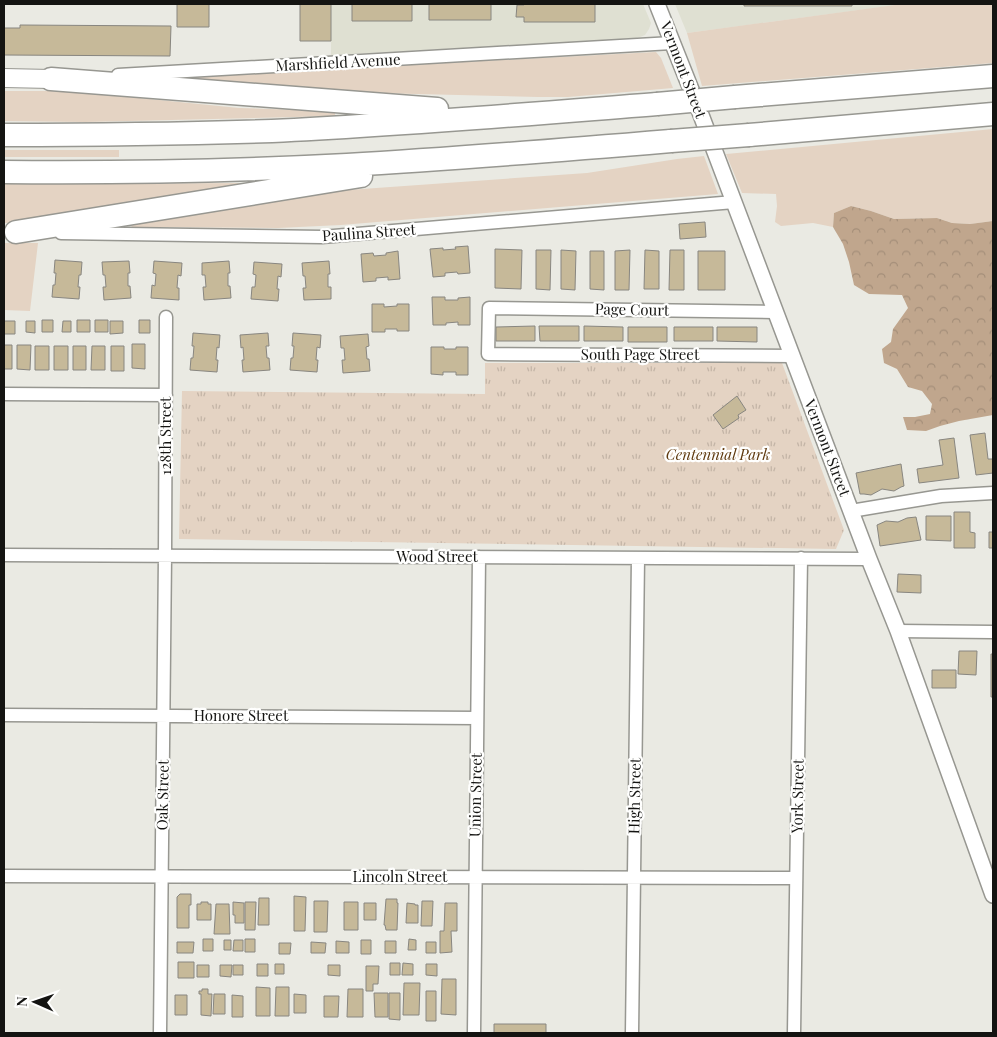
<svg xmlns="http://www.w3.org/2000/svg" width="997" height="1037" font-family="'Playfair Display',serif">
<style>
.built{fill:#dfe0d2}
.grass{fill:#e4d3c3}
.forest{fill:url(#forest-crowns)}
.park{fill:url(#park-tufts)}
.building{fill:#c6b999;stroke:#888680}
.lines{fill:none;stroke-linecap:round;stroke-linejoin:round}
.minor-casing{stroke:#979791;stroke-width:15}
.tertiary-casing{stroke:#979791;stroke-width:18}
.secondary-casing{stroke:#979791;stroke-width:20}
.motorway-casing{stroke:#979791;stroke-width:25}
.minor{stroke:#fff;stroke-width:12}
.tertiary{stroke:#fff;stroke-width:15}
.secondary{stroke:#fff;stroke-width:18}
.motorway{stroke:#fff;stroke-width:22}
.motorway-bridge-casing{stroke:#979791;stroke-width:25;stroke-linecap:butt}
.motorway-bridge{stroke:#fff;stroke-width:22}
.labels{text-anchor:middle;stroke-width:4.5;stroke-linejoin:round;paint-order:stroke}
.street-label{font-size:15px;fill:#141412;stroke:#fffffe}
.park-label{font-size:15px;font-style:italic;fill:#5e390e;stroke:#fffffe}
</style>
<defs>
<pattern id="forest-crowns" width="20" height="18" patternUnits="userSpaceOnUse" patternTransform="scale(1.25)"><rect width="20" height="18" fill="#c0a68d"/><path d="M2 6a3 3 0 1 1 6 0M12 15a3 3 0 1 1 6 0" fill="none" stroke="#a48e79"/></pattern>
<pattern id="park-tufts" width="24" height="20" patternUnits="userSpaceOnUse" patternTransform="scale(1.25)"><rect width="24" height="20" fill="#e4d3c3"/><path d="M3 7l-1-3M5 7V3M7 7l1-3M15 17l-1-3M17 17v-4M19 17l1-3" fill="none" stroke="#c3b4a6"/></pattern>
</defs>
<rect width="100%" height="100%" fill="#eaeae3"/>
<path class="built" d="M331 4H643L651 23 649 29 645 35 640 37 631 39 331 55Z
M675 4H905L687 33Z"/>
<path class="grass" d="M902 4H993V63L702 86 687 33Z
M656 52 661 58 673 88 568 97H538L334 92 155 78Z
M4 91H69L239 108 335 111V116L85 122 4 121Z
M993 129V221L970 224 952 223 937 218 894 219 871 211 851 206 834 213 833 227 813 223 781 226 775 222 777 206 776 194 742 193 726 154Z
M4 150H119V157H4Z
M704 156 718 194 341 225 278 228 132 227 128 222 320 192 587 173 677 159Z
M290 183 23 223H4V184Z
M4 243H38L30 311 4 310Z"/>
<path class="forest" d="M851 206 871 211 894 219 937 218 952 223 970 224 993 221V415L959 421 940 426 926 431 907 430 903 417H915L930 414 932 404 922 391 908 387 897 369 884 363 882 349 891 342 893 329 908 308 902 295 869 294 854 285 849 262 843 244 833 227 834 213Z"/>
<path class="park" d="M485 363H782L844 530 836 549 179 539 182 391 485 394Z"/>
<path class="building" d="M177 4H209V27H177Z
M300 4H331V41H300Z
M352 4H412V21H352Z
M429 4H491V20H429Z
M524 4H595V22H524V17H516L517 5H524Z
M744 4H852V6H744Z
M20 25 171 26 170 56 4 55V28H20Z
M705 222 706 237 680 239 679 224Z
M468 246 470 273 458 274 457 272 445 273V276L433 277 430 249 443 248V250L456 249 455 247Z
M495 249 522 250 521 289 495 288Z
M536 250H551L550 290 536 289Z
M561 250 576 251 575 290 561 289Z
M630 250 629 290H615V251Z
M645 250 659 251V289H644Z
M670 250H684V290H669Z
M398 251 400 279 388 280V277L376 278V281L363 282 361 254 373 253 374 256 386 255V253Z
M590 251H604V290L590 289Z
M698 251H725V290H698Z
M55 260 82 262 81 275H79L78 287H80L79 299 52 297 53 285H55L56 273H54Z
M129 261 130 273H128V286H130L131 298 104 300 103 287H106L105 275H103L102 262Z
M154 261 182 263 181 276 178 275 177 288H179V300L151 298 152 285 155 286 156 274 153 273Z
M229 261 230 273H228V286H230L231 298 204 300 203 287H206L205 275H202V263Z
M329 261 330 274H328V287H331V299L304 300 303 288H306L305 276H303L302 263Z
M254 262 282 264 281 277 278 276 277 289H279L278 301 251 299 252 287H255L256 275 253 274Z
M432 297H445V300H458V298L470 297V325H458V322L446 323V325H433Z
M372 304H384V307L397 306V304H409V331H397V329H385V332H372Z
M42 320H53V332H42Z
M77 320H90V332H77Z
M95 320H108V332H95Z
M139 320H150V333H139Z
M4 321H15V334H4Z
M26 321H35V333L26 332Z
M63 321H71V332H62Z
M110 321H123V333L110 334Z
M535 326V341H496V327Z
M539 326H579V341H540Z
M584 326 623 327V341H584Z
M628 327H667V342H628Z
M674 327H713V341H674Z
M717 327H757V342L717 341Z
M193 333 220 335 219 348 217 347 216 360H218L217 372 190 370 191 358H193L194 346H192Z
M268 333 269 346H266L267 358H269L270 370 243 372 242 360H244L243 347 241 348 240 335Z
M293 333 321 335 320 348 317 347 316 360H318L317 372 290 370 291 358H293L294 346H292Z
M368 334 369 346 366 347 367 359H369L370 371 343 373 342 360H345L344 348H341L340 336Z
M132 344H145V369L132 368Z
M4 345H12V369H4Z
M17 345H31L30 370 17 369Z
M35 346H49V370H35Z
M54 346H68V370H54Z
M73 346H86V370H73Z
M92 346H105V370H91Z
M111 346H124V371H111Z
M431 347H444V349H456V347H468V375H456V372H443V375L431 374Z
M737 396 746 410 738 415 739 418 723 429 713 415Z
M985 433 988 459H993V473L976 475 970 435Z
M954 438 959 478 919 483 917 469 943 465 939 440Z
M901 464 904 486 901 487 894 491 882 489 871 495 864 494H860L856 473Z
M954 512H970V532L975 533V548H954Z
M926 516H951V541L926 540Z
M916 517 921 540 880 546 877 525 886 521 898 522 907 518Z
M989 532H993V548H989Z
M898 574 921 575V593L897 592Z
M959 651H977L976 675 958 674Z
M991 654H993V697H991Z
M932 670H956V688H932Z
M180 894H191V905H189V928H177V897Z
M294 896 306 897 305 931H294Z
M259 898H269V925H258Z
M386 899H397V903H398L397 930H386L385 925H384Z
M314 901H328L327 932H314Z
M422 901H433L432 926H421Z
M201 902H208V904H211V920H197V904H201Z
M233 902 244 903V923H235V915H233Z
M245 902H256L255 930H245Z
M344 902H358V930H344Z
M364 903H376V920H364Z
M407 903 415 904V905H418V923H406Z
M445 903H457V931H451L452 952 440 953V931H444Z
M216 904H229L230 934H214Z
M203 939H213V951H203Z
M245 939H255V952H245Z
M409 939 416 940V950H408Z
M224 940H231V950H224Z
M234 940H243V951H233Z
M361 940H371V954H361Z
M336 941 349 942V953H336Z
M385 941H396V953H385Z
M177 942H194L193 953H177Z
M311 942 326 943 325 953H311Z
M426 942H436V953H426Z
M279 943H291L290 954H279Z
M178 962H194V978H178Z
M390 963H400V975H390Z
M403 963 413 964V975H402Z
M257 964H268V976H257Z
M275 964H284V974H275Z
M426 964H437V976L426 975Z
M197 965H209V977H197Z
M220 965H232L231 977 220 976Z
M233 965H243V975H233Z
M328 965H340V976L328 975Z
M366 966H379L378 984H373V991H366Z
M442 979H456V1015L441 1014Z
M404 983H420L419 1015H403Z
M256 987 270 988V1016H256Z
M276 987H289V1016H275Z
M202 989H208V994H212L211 1016 201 1015V994H199V991H202Z
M348 989H363V1017H347Z
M426 991H436V1021H426Z
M374 993H388V1017H375Z
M389 993H400V1020L389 1019Z
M214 994H225V1014H213Z
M294 994 306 995V1013H294Z
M175 995H187V1015H175Z
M232 995 243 996V1017H232Z
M324 996H339L338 1017H324Z
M494 1024H546V1033H494Z"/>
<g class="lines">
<defs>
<path id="minor" d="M118 75 672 43
M61 233 322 237 734 202
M775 312 489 308 488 354 792 356
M4 394 166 395
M851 511 941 496 993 493
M4 555 869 559
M898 631 993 632
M4 715 477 718
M4 876 796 878
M160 1033 165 556 166 317
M474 1033 479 557
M632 1033 638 558
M794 1033 801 558"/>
<path id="tertiary" d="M657 4 698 107 869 559 898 631 993 895"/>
<path id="secondary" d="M4 78 51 79"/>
<path id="motorway" d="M51 79 437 109
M735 97 993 76
M4 135C93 135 183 134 272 131 401 125 529 114 657 104
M749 135 993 114
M4 172C118 173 233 171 347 165 455 159 563 150 671 141
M16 232 361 176"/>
</defs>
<use href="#minor" class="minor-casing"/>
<use href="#tertiary" class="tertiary-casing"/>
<use href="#secondary" class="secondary-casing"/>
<use href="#motorway" class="motorway-casing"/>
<use href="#minor" class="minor"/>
<use href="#tertiary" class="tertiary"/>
<use href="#secondary" class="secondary"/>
<use href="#motorway" class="motorway"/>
<defs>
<path id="motorway-bridge" d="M657 104 735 97
M671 141 749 135"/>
</defs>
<use href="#motorway-bridge" class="motorway-bridge-casing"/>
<use href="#motorway-bridge" class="motorway-bridge"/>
</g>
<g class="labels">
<g class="street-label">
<text transform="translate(338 63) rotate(-3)" y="5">Marshfield Avenue</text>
<text transform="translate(683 70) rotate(69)" y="5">Vermont Street</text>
<text transform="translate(369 233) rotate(-4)" y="5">Paulina Street</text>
<text transform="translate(632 310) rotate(1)" y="5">Page Court</text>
<text x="640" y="360">South Page Street</text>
<text transform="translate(166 436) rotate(-90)" y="5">128th Street</text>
<text transform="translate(827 448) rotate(69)" y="5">Vermont Street</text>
<text x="437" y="562">Wood Street</text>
<text x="241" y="721">Honore Street</text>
<text transform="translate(163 795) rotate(-89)" y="5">Oak Street</text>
<text transform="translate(476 795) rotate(-89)" y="5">Union Street</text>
<text transform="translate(635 796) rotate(-89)" y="5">High Street</text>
<text transform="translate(798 796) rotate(-89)" y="5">York Street</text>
<text x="400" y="882">Lincoln Street</text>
</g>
<g class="park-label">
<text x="718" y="460">Centennial Park</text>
</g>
</g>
<rect width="997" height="1037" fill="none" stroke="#141412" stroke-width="10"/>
<g transform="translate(35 1002) rotate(272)" stroke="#fffffe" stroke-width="4" paint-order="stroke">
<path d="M0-4L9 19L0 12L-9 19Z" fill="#141412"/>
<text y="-8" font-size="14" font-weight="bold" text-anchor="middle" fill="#141412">N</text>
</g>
</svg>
